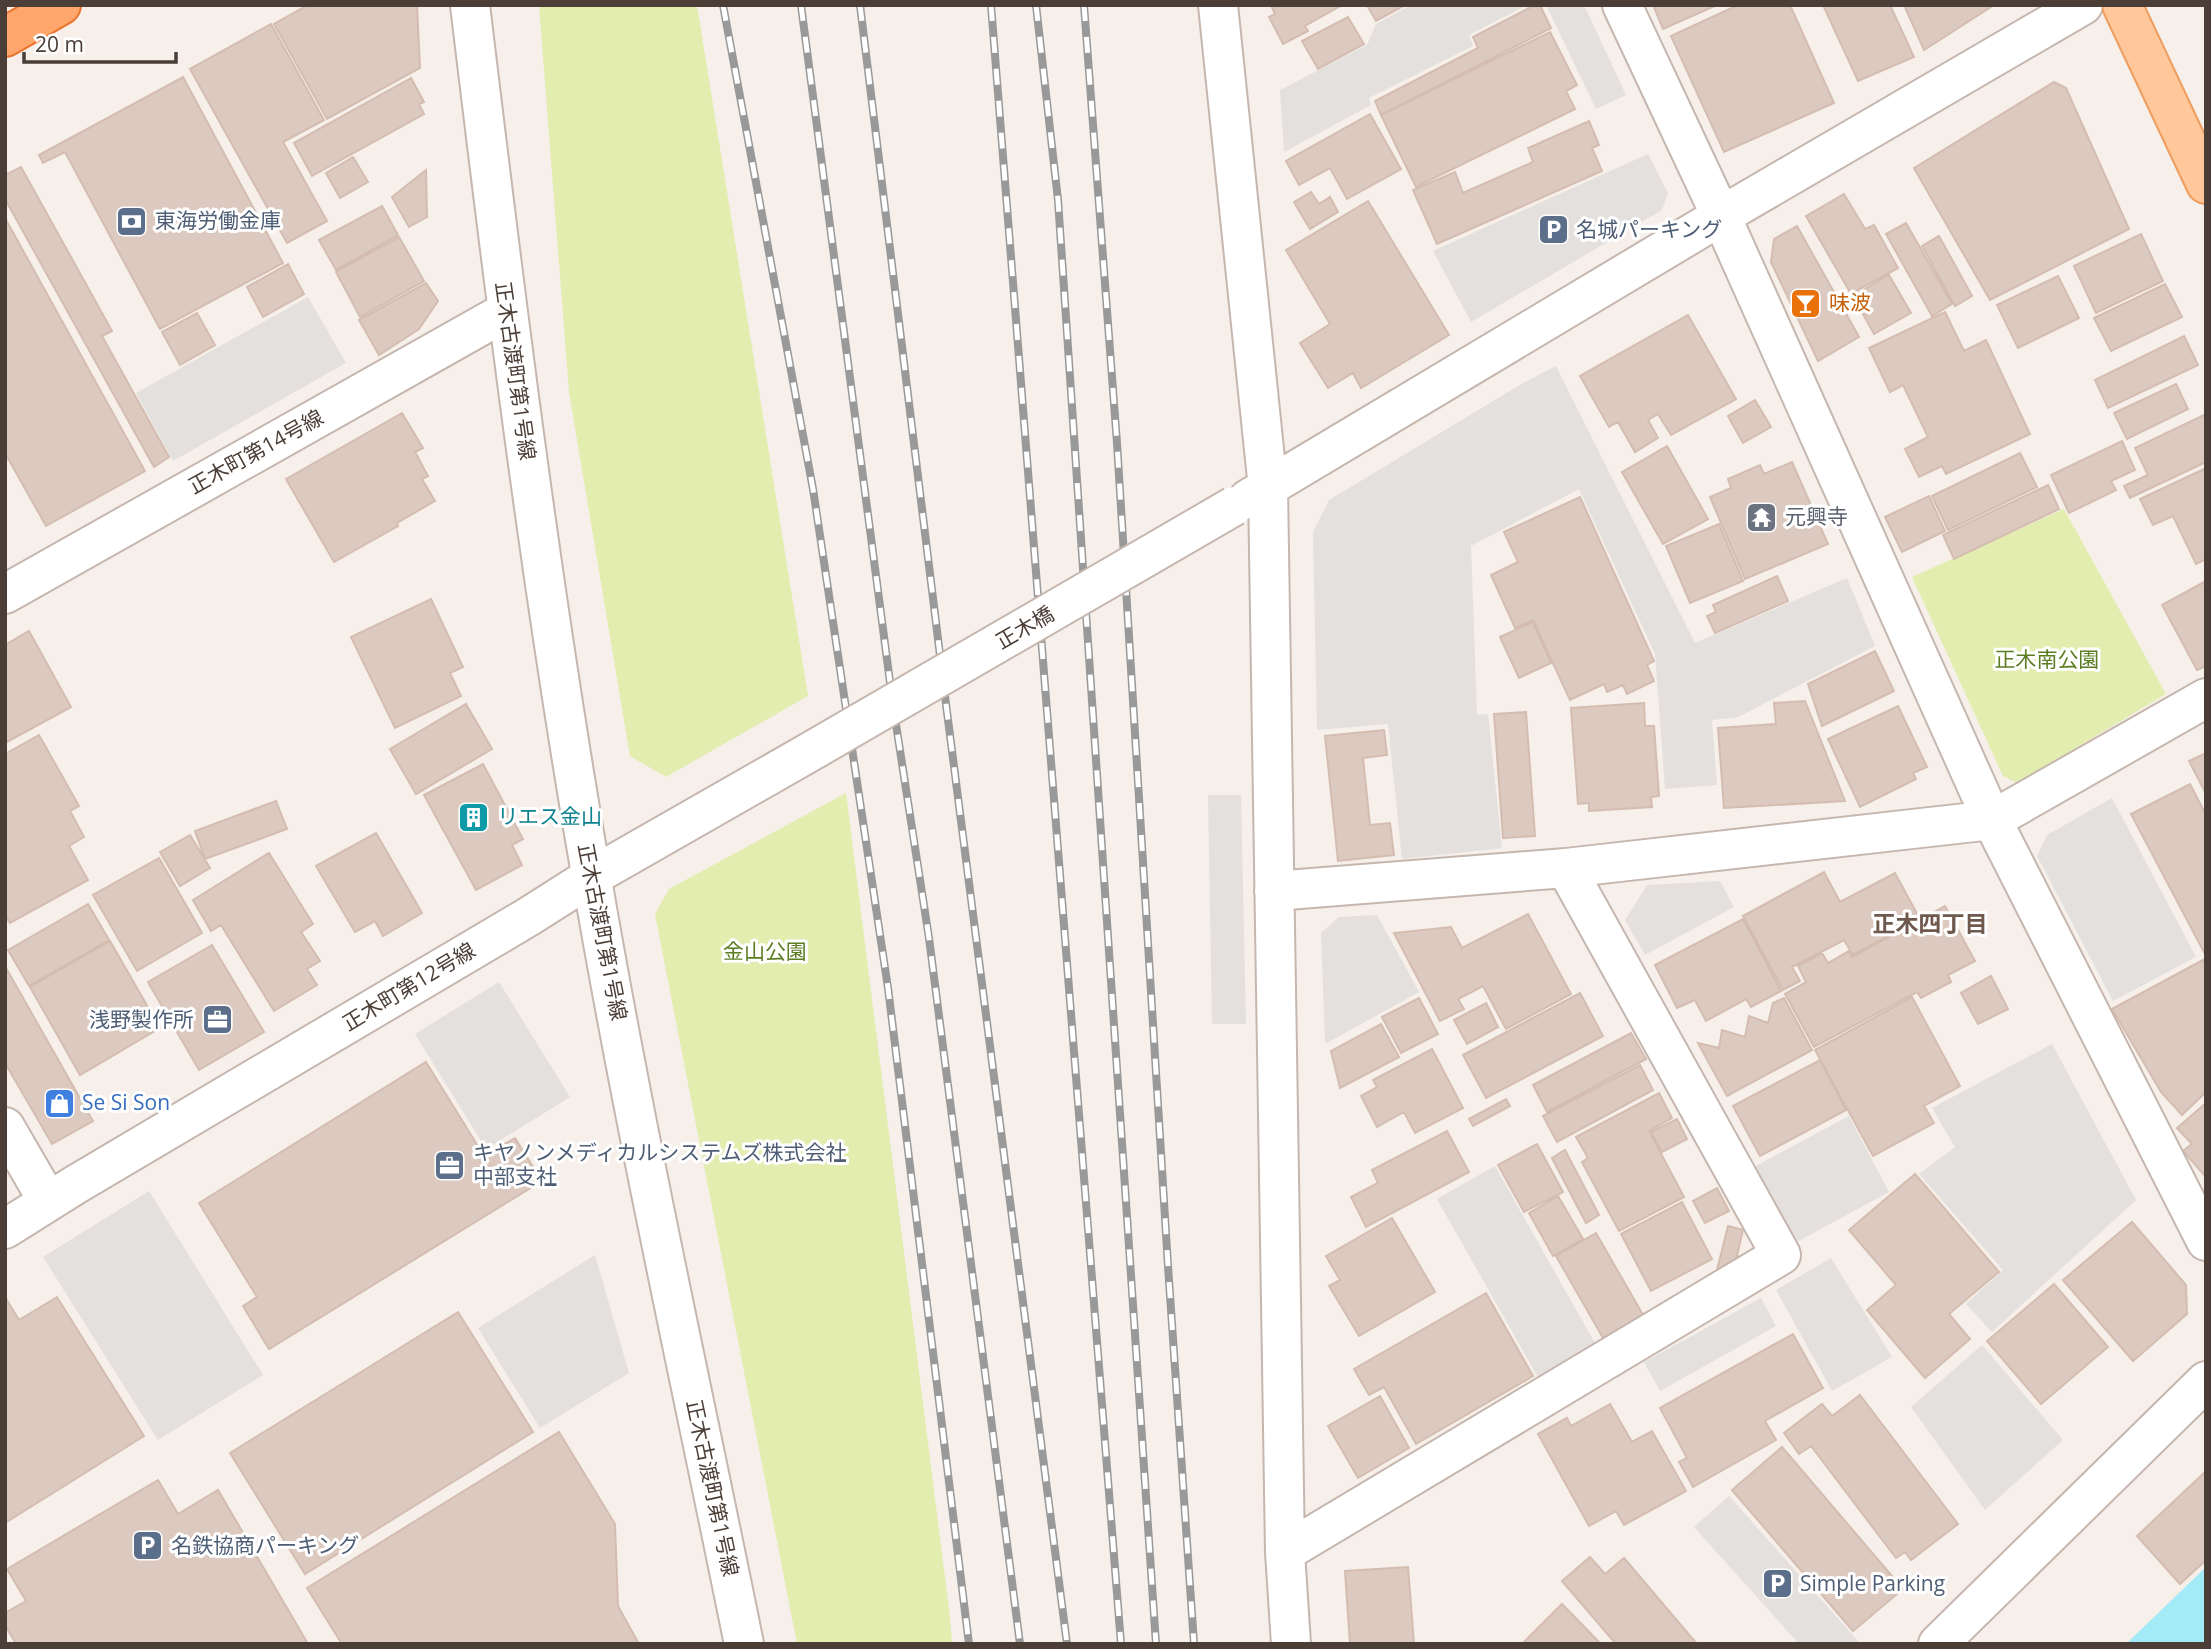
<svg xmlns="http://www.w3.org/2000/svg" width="2211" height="1649" font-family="'Open Sans','Noto Sans JP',sans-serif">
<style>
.green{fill:#e2edaf}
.parking{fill:#e4e0de}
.water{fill:#a2ebf7}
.building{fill:#dccac1;stroke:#d4bdb0;stroke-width:2}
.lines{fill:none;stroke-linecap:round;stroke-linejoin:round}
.minor-casing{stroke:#c6b7ae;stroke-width:42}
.major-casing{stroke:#ee9d5f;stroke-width:42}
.highway-casing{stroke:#eb732e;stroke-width:42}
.minor{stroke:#fff;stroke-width:38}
.major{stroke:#ffc79a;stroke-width:38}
.highway{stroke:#ffa66c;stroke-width:38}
.rail-casing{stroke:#999;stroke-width:8}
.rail{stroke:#fff;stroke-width:5;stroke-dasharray:16;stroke-linecap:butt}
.minor-bridge-casing{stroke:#c6b7ae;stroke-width:42;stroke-linecap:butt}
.minor-bridge{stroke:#fff;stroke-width:38}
.labels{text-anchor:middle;stroke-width:6;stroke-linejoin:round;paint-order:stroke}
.service-label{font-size:21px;fill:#4e5e75;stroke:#fff;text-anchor:start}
.food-label{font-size:21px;fill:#c56008;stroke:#fff;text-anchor:start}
.street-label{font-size:21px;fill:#4b3e37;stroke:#fff}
.worship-label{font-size:21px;fill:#5b616d;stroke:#fff;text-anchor:start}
.park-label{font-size:21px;fill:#5d7d23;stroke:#fff}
.culture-label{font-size:21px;fill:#0d838f;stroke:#fff;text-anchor:start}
.shop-label{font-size:21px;fill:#366cbe;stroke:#fff;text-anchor:start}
.neighbourhood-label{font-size:23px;font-weight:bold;fill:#6f584d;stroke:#fff}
</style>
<rect width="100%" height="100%" fill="#f6efea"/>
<path class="green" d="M539 5H697L808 696 666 777 630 756 569 392Z
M2064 509 2166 694 2017 783 2003 776 1912 577Z
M846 793 950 1617 952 1644H797L655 914 669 889Z"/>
<path class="parking" d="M1411 5H1527L1469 35 1473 46 1369 98 1371 105 1284 152 1280 90 1367 45 1376 24Z
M1546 5H1584L1626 95 1596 109Z
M1648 154 1668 193 1662 210 1471 322 1433 251Z
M308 297 346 363 173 461 136 393Z
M1556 366 1695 643 1847 578 1875 646 1738 717 1712 720 1717 785 1665 789 1655 654 1579 489 1471 546 1477 715 1488 714 1502 848 1402 859 1388 724 1317 730 1313 532 1329 500 1523 383Z
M1208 795H1241L1246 1024H1212Z
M2112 798 2196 957 2113 1001 2037 856 2047 835Z
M1720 881 1734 907 1645 955 1625 920 1647 885Z
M1377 915 1419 992 1325 1044 1321 933 1339 917Z
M499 982 570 1097 486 1149 415 1034Z
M2052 1044 2136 1200 1992 1332 1966 1304 2003 1270 1919 1174 1955 1147 1932 1108Z
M1849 1116 1889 1192 1795 1243 1754 1167Z
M1495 1166 1597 1347 1539 1379 1437 1199Z
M149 1191 263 1375 158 1440 43 1257Z
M595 1255 629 1373 540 1428 478 1328Z
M1831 1258 1892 1357 1832 1391 1776 1290Z
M1761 1298 1776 1326 1660 1391 1644 1362Z
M1982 1345 2063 1440 1985 1510 1911 1407Z
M1729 1496 1859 1642 1857 1644H1799L1694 1527Z"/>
<path class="water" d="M2206 1567V1644H2126Z"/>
<path class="building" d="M308 5H417L420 68 327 119 274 24Z
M1271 5H1342L1305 26 1308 31 1283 44 1269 17 1275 14Z
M1370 5H1405L1376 21 1368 7Z
M1535 5H1540L1551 28 1381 115 1375 101 1478 48 1473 37Z
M1653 5H1717L1663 29Z
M1738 5H1790L1834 103 1724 152 1671 36Z
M1823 5H1890L1914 57 1858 81Z
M1904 5H1994L1924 50Z
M1348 17 1364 44 1318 69 1302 41Z
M271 24 324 120 283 142 327 221 287 243 190 69Z
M1550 32 1577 85 1566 91 1575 109 1416 187 1381 115Z
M183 77 283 263 160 329 65 152 43 163 39 155Z
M411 78 424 102 419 104 424 114 312 176 294 143Z
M2054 82 2066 88 2129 229 1990 300 1914 168Z
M1370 114 1401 169 1347 199 1330 168 1299 185 1286 161Z
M1589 121 1599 145 1592 148 1602 171 1437 244 1413 190 1455 172 1463 193 1533 162 1528 148Z
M353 157 368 182 340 198 326 173Z
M21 167 112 331 102 336 169 457 154 467 5 199V175Z
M426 170 427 217 409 227 392 197Z
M1311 192 1319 204 1330 197 1338 212 1310 229 1294 202Z
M1844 194 1865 229 1874 225 1898 268 1851 294 1806 216Z
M1368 201 1449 335 1361 388 1353 373 1328 388 1300 343 1330 324 1286 250Z
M382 206 398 235 336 270 319 240Z
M5 218 145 471 46 526 5 453Z
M1906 223 1952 304 1932 316 1886 234Z
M1797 226 1859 337 1818 361 1771 262 1774 239Z
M2141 234 2163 281 2096 313 2074 266Z
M1939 236 1972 296 1955 306 1922 246Z
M399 237 424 281 360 317 336 272Z
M288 264 304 294 263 317 247 287Z
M1889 275 1911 313 1874 334 1853 296Z
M2058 276 2079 318 2018 348 1997 305Z
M426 283 438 301 419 329 379 355 359 320Z
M2165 284 2182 317 2111 351 2094 318Z
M1945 312 1964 351 1986 340 2030 434 1946 474 1942 466 1919 477 1905 449 1928 437 1903 385 1890 392 1869 348Z
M197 313 215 345 180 365 162 332Z
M1688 315 1736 399 1671 435 1658 414 1648 420 1658 438 1635 452 1618 422 1609 427 1580 376Z
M2184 336 2198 365 2108 408 2095 380Z
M2176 384 2188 409 2127 439 2114 413Z
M1755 400 1771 427 1743 443 1728 416Z
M402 413 423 448 415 452 428 476 422 479 435 501 397 523 398 526 334 562 286 479Z
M2206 414V462L2130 498 2124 486 2148 475 2135 448Z
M2122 441 2135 470 2111 481 2116 490 2069 513 2051 475Z
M1667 446 1708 519 1663 544 1622 472Z
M2020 453 2037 487 1948 530 1932 496Z
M1792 462 1828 544 1745 579 1710 497 1731 488 1728 479 1760 465 1764 474Z
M2206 468V563L2204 560 2196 564 2173 516 2153 525 2140 499Z
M2048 485 2059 509 1954 559 1943 535Z
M1929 496 1945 531 1902 552 1885 517Z
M1580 497 1654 661 1647 665 1654 681 1627 694 1623 685 1607 692 1604 684 1570 700 1533 620 1515 628 1491 575 1518 562 1504 532Z
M1719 524 1743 581 1690 603 1666 546Z
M1777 576 1788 601 1715 633 1707 616 1716 612 1713 605Z
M2206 581V666L2197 670 2162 605Z
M431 599 463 667 450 673 461 696 395 728 351 637Z
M1533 622 1551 663 1519 678 1500 637Z
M29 631 71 707 5 743V645Z
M1875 651 1894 691 1822 726 1808 684Z
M1805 701 1845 801 1724 808 1718 728 1776 724 1774 703Z
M1644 703 1645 726H1654L1659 796 1651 797 1652 807 1589 811V803L1578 804 1571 708Z
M466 704 492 749 416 794 390 749Z
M1898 706 1927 767 1913 773 1916 779 1860 807 1828 739Z
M1526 712 1535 836 1503 838 1494 714Z
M1384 730 1387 755 1363 758 1370 825 1390 823 1394 855 1338 861 1325 736Z
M39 735 79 806 70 811 84 837 69 846 88 880 10 923 5 915V754Z
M2206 753V794L2189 761Z
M483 764 523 839 512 845 522 865 476 890 424 795Z
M2190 784 2206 815V956L2131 814Z
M276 801 287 829 205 859 195 831Z
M376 833 422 913 383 936 375 921 355 932 316 866Z
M190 835 210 868 180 886 160 852Z
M269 853 313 924 301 932 320 961 307 969 317 985 274 1011 221 925 211 931 193 900Z
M159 858 202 933 137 971 93 895Z
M1824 872 1840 902 1895 873 1920 919 1853 955 1844 940 1792 967 1800 981 1783 990 1743 916Z
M88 904 109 940 29 986 8 950Z
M1945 906 1975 961 1948 975 1951 982 1921 998 1917 992 1814 1047 1785 994 1806 982 1798 966 1822 953 1828 963 1849 951 1852 957Z
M1528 914 1571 994 1506 1029 1483 986 1458 999 1464 1009 1440 1021 1394 933 1451 927 1462 948Z
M1743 919 1781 991 1751 1007 1746 999 1706 1021 1695 1000 1677 1008 1655 965Z
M110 941 160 1028 80 1075 30 987Z
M212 945 264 1032 199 1070 148 982Z
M2203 960 2206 967V1092L2182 1115 2161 1092 2112 1009Z
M6 968 93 1121 52 1144 5 1063Z
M1991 976 2008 1009 1978 1024 1961 993Z
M1580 993 1603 1036 1486 1098 1463 1055Z
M1912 997 1960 1086 1924 1106 1934 1123 1873 1156 1815 1050Z
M1419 998 1438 1034 1401 1053 1382 1017Z
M1784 998 1812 1050 1727 1096 1698 1043 1719 1048 1722 1030 1745 1037 1749 1016 1768 1023 1773 1003Z
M1486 1003 1498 1027 1467 1044 1454 1020Z
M1381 1024 1399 1057 1340 1088 1331 1051Z
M1631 1033 1646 1059 1547 1112 1533 1085Z
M1432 1049 1463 1108 1415 1133 1404 1112 1377 1127 1361 1096 1377 1087 1373 1080Z
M1820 1060 1846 1110 1760 1156 1733 1106Z
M426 1062 484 1156 515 1138 542 1181 269 1349 243 1306 257 1297 199 1203Z
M1640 1065 1653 1090 1557 1142 1543 1116Z
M1659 1093 1672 1118 1649 1131 1684 1197 1619 1231 1582 1162 1588 1158 1576 1137Z
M1506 1099 1510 1106 1473 1126 1469 1119Z
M2206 1103V1177L2183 1151 2192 1144 2177 1128Z
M1677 1119 1687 1139 1662 1152 1651 1132Z
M1447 1131 1469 1172 1366 1227 1351 1197 1378 1183 1372 1170Z
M1537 1144 1563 1192 1524 1212 1498 1165Z
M1565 1150 1599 1215 1586 1223 1552 1158Z
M1915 1174 1999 1272 1949 1314 1970 1339 1925 1378 1867 1310 1896 1285 1849 1230Z
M1717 1188 1729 1211 1705 1223 1693 1201Z
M1558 1196 1583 1239 1553 1256 1529 1213Z
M1682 1202 1712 1259 1651 1291 1621 1234Z
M1392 1218 1435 1292 1359 1336 1329 1286 1340 1280 1326 1256Z
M2132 1222 2186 1285 2187 1314 2133 1361 2063 1280Z
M1728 1226 1743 1230 1736 1260 1717 1270Z
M1596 1233 1643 1315 1603 1338 1556 1256Z
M2054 1284 2108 1347 2041 1404 1987 1341Z
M1486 1293 1533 1376 1416 1444 1384 1387 1369 1395 1354 1369Z
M5 1297 19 1320 57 1297 144 1436 5 1523Z
M458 1312 533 1432 305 1574 230 1453Z
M1793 1334 1823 1388 1765 1421 1776 1440 1693 1487 1679 1462 1687 1458 1660 1408Z
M1860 1395 1958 1524 1911 1560 1905 1552 1896 1558 1811 1446 1799 1454 1784 1433 1822 1404 1832 1416Z
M1380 1396 1409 1448 1358 1478 1328 1426Z
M1610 1404 1632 1442 1652 1431 1686 1491 1624 1525 1616 1511 1589 1526 1538 1434 1567 1418 1571 1426Z
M559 1432 615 1524 618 1606 639 1644H342L307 1588Z
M1782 1447 1903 1589 1853 1631 1732 1490Z
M2206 1471V1560L2180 1584 2137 1536Z
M158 1480 178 1514 218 1490 308 1644H16L5 1625V1613L26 1601 7 1569Z
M1590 1557 1605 1574 1624 1558 1697 1644H1616L1562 1581Z
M1408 1567 1414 1644H1350L1345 1571Z
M1562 1604 1601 1644H1522Z"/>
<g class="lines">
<defs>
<path id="minor" d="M470 5C505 296 541 586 591 874 635 1132 692 1387 744 1644
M1218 5 1268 488 1285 1552 1291 1644
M1622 5 1721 216 1992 820 2206 1241
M1248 499 1721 216 2083 5
M5 594 507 311
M1274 891 1566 868 1992 820 2206 698
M5 1127 48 1201
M5 1229 75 1185 528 917 591 877 815 749
M1285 1552 1781 1255 1566 868
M1938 1644 2206 1381"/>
<path id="major" d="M2122 5 2206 184"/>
<path id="highway" d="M5 37 61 5"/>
</defs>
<use href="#minor" class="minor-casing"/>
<use href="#major" class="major-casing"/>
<use href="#highway" class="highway-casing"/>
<use href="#minor" class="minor"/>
<use href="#major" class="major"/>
<use href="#highway" class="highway"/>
<defs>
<path id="rail" d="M723 5 813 489 888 988 969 1644
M801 5 893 705 929 938 1020 1644
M860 5 947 712 1067 1644
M991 5 1121 1644
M1036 5 1058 200 1156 1644
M1084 5 1117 443 1168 1266 1194 1644"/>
</defs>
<use href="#rail" class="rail-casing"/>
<use href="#rail" class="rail"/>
<defs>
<path id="minor-bridge" d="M815 749 1234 506"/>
</defs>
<use href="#minor-bridge" class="minor-bridge-casing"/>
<use href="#minor-bridge" class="minor-bridge"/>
</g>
<defs>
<symbol id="bank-square" viewBox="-11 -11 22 22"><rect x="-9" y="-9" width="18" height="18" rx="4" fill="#5c6f8a" stroke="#fff"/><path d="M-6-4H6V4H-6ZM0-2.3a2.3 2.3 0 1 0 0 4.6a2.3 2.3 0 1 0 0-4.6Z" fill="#fff"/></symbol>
<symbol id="parking-square" viewBox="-11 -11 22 22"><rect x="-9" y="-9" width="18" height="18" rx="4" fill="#5c6f8a" stroke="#fff"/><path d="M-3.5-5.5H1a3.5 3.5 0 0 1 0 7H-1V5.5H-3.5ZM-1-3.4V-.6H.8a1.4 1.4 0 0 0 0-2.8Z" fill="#fff"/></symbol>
<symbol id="bar-square" viewBox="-11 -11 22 22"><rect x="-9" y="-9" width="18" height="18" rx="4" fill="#e8710a" stroke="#fff"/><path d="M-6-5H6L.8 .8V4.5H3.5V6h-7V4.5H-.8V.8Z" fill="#fff"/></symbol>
<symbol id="temple-square" viewBox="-11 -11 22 22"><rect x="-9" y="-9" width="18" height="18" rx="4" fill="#6b7280" stroke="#fff"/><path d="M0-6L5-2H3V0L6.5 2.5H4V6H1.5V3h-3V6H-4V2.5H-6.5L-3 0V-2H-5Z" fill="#fff"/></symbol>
<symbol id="building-square" viewBox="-11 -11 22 22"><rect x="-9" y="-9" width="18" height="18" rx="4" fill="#0f9aa8" stroke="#fff"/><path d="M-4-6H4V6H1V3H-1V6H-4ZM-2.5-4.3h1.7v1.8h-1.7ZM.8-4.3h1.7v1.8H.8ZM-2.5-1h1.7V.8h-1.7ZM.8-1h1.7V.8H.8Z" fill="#fff"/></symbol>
<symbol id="office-square" viewBox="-11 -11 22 22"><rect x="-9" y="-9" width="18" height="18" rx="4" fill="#5c6f8a" stroke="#fff"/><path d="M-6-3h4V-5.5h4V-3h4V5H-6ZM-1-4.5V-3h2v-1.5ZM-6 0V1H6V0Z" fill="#fff"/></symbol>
<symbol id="shop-square" viewBox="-11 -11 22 22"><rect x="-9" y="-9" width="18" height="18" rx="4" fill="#3f7fe0" stroke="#fff"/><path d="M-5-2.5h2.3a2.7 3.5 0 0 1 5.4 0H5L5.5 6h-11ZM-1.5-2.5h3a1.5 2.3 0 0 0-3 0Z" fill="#fff"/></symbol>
</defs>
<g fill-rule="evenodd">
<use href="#bank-square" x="114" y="204" width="35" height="35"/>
<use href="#parking-square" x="1536" y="212" width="35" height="35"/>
<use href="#bar-square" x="1788" y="286" width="35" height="35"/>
<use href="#temple-square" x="1744" y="500" width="35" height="35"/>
<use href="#building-square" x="456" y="800" width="35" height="35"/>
<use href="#office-square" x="200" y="1002" width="35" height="35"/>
<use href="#shop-square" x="42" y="1086" width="35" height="35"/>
<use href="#office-square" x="432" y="1148" width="35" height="35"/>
<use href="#parking-square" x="130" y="1528" width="35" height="35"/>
<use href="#parking-square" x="1760" y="1566" width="35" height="35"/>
</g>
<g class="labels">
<g class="service-label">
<text x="155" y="228">東海労働金庫</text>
<text x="1576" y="237">名城パーキング</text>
<text x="194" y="1027" text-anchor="end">浅野製作所</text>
<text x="473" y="1160">キヤノンメディカルシステムズ株式会社<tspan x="473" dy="24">中部支社</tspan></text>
<text x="171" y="1553">名鉄協商パーキング</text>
<text x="1800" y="1591">Simple Parking</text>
</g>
<g class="food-label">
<text x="1829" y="310">味波</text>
</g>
<g class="street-label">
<text transform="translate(515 371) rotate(82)" y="7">正木古渡町第1号線</text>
<text transform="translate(256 452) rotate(-29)" y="7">正木町第14号線</text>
<text transform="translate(1025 628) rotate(-30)" y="7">正木橋</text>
<text transform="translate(602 932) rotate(79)" y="7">正木古渡町第1号線</text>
<text transform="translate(409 987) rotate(-31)" y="7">正木町第12号線</text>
<text transform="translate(712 1488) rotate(78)" y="7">正木古渡町第1号線</text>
</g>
<g class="worship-label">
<text x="1785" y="524">元興寺</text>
</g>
<g class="park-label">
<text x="2047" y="667">正木南公園</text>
<text x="765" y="959">金山公園</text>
</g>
<g class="culture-label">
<text x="497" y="824">リエス金山</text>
</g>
<g class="shop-label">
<text x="82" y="1110">Se Si Son</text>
</g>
<g class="neighbourhood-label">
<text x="1930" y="932">正木四丁目</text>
</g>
</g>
<rect width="2211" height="1649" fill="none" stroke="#4b3e37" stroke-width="14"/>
<path d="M24 52v10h152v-10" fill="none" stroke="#4b3e37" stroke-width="3.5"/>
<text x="35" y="52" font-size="21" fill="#4b3e37" stroke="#ffffff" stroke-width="5" paint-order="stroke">20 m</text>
</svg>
